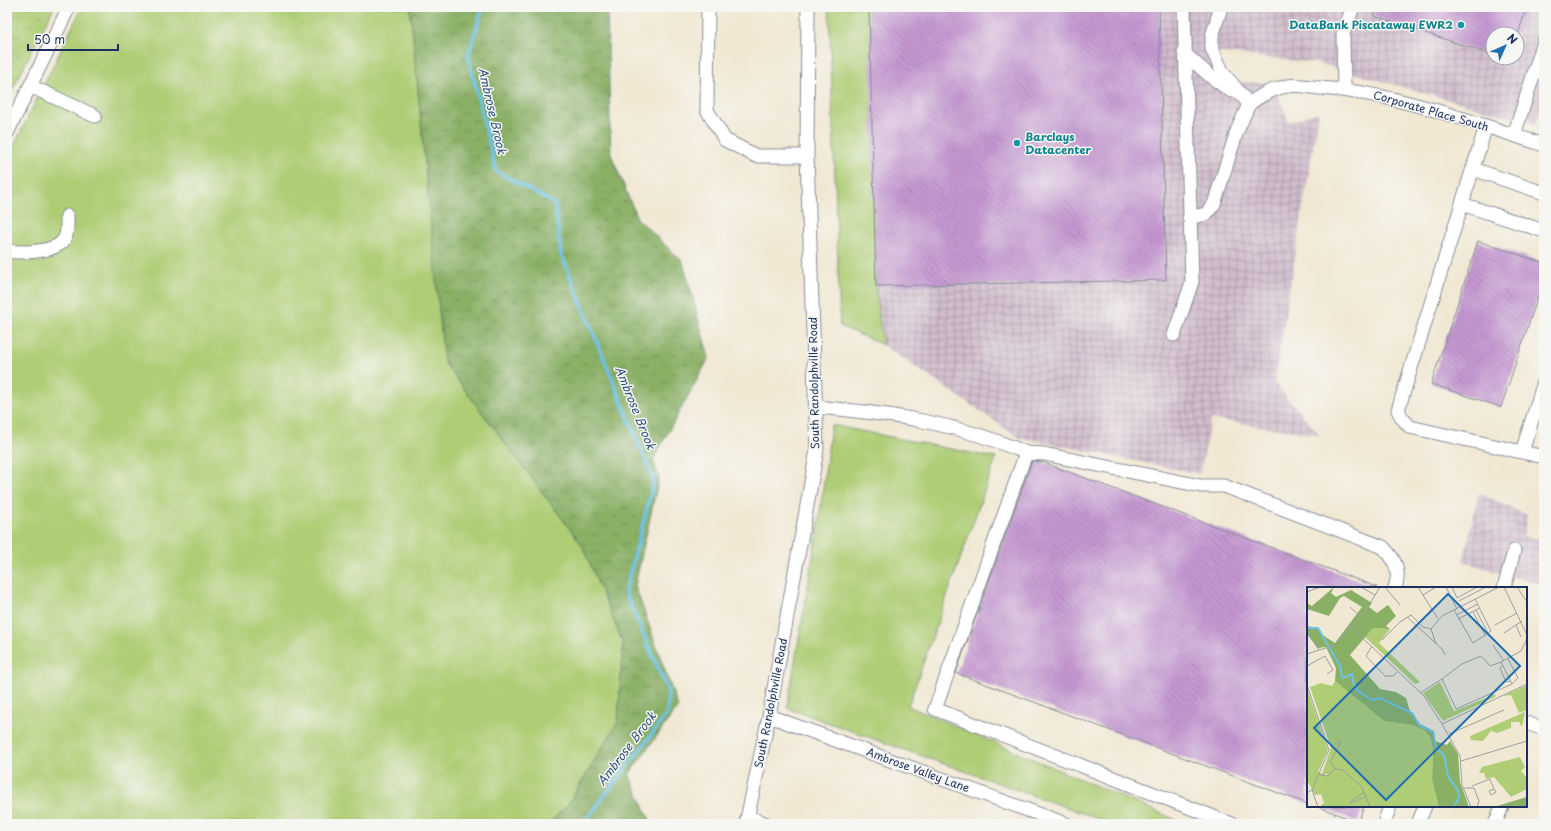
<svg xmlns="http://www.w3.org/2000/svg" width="1551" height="831" font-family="'Playpen Sans',sans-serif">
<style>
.industrial{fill:url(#industrial-grid);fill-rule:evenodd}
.green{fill:#aecd75;stroke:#647e6a}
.forest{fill:url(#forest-crowns);stroke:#527062}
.park{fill:url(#park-tufts);stroke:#647e6a}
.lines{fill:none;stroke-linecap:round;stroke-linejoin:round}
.stream{stroke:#6cc3e9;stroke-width:3.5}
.building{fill:url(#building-back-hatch)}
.minor-casing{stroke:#868c98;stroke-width:15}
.minor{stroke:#fff;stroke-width:13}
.culture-dot{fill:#0f9aa8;stroke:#f6f6f2;stroke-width:1.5}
.labels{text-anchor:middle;stroke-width:3;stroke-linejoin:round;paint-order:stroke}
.culture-label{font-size:11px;font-weight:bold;fill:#0d838f;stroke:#f6f6f2;text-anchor:end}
.street-label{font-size:11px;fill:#1b2f5e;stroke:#f6f6f2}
.water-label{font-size:12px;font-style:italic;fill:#2f5481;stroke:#f6f6f2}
.inset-river{fill:none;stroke:#6cc3e9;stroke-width:2}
.inset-road{fill:none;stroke:#9b9ea4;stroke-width:1}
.view{fill:#1f6fb2;fill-opacity:0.15;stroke:#1f6fb2;stroke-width:2}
.inset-edge{fill:none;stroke:#1b2f5e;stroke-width:2}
</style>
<defs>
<pattern id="industrial-grid" width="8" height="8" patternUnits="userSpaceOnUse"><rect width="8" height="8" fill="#d1bdcc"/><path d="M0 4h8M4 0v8" fill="none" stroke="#a99aa9"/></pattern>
<pattern id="forest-crowns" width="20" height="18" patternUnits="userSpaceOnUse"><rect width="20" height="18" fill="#8ab066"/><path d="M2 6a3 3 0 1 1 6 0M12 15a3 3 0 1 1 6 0" fill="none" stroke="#709057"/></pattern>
<pattern id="park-tufts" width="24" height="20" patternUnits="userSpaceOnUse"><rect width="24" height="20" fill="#aecd75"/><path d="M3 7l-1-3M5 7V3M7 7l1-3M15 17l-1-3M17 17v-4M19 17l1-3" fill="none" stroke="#95b068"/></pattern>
<pattern id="building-back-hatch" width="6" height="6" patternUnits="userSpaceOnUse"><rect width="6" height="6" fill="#c597d1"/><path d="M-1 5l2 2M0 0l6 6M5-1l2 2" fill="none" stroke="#9f7cad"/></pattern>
</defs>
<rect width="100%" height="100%" fill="#f6f6f2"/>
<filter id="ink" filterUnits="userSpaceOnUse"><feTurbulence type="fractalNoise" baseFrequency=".025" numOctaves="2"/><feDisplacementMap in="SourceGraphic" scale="8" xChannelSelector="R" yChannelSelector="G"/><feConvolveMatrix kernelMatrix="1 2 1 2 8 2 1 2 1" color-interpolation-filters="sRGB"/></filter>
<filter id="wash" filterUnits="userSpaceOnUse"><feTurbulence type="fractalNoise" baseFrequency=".012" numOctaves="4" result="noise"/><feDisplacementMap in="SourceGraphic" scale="16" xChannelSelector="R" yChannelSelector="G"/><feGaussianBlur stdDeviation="0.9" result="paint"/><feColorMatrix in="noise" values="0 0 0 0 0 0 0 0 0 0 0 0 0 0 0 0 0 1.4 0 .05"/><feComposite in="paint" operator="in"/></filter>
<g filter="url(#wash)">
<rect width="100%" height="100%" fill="#f1e8d3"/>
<path class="industrial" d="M873 7H1544V100L1536 124 1317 63 1206 51 1227 82 1273 83 1289 122 1319 112 1274 383 1320 435 1211 419 1200 474 1018 437 883 345 876 293ZM1493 34H1517V58H1493Z
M1479 493 1527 515 1523 536 1544 540V585L1508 576 1463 561Z"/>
<path class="green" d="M82 7H410L444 362 582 545 623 643 618 722 567 806 548 824H7V160Z
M829 7H873L876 293 883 345 840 326Z
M831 425 996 458 908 706 1186 824H1113L787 708 819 521Z"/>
<path class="forest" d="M410 7H607L611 154 637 218 683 262 709 358 653 460 659 477 635 586 678 707 629 774 652 824H548L567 806 618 722 623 643 582 545 444 362Z"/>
<path class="park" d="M7 7H54L7 100Z"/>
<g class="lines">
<path class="stream" d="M480 7 481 14 468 55 496 171 555 204 561 254 654 481 625 592 668 691 667 714 583 824"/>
</g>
<g id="blocks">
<path class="building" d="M869 7H1159L1166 280 876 286Z
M1377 7H1527L1518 34H1493V55L1374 16Z
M1478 241 1544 263V278L1501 407 1431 384Z
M1032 461 1042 462 1377 587 1308 588V804L956 673Z
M1316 806H1364L1358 822Z"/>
</g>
</g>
<g filter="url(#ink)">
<use href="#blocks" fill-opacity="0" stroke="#868c98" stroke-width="1"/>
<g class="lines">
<defs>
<path id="minor" d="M708 7 707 110 725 140 756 156H807
M1221 7 1212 36V49L1223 73 1249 104
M1184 53 1210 76 1231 91
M30 86 95 116
M1344 90 1343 34 1353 7
M1249 104C1261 95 1272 89 1287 86 1297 84 1310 87 1320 88 1397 93 1471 122 1544 145
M1486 126 1398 410 1402 418 1410 427 1544 457
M7 133 69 7
M1514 135 1544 42
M1473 169 1544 193
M1462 204 1544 231
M1189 218 1206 214 1214 204 1237 131 1249 104
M7 251C21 253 58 253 65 238 68 231 67 223 67 216
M1174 335 1192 282 1184 7
M815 407C887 413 960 423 1026 453
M1522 452 1544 382
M1504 588 1514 551
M769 716 1066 824
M1526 723 1544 729
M748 817 767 824
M746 824 769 716 817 450 807 156 808 7
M1232 824 935 709 1026 453 1044 454 1201 486H1224L1383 547C1395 559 1401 571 1395 588
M1384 824 1390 806
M1418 824 1425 806
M1495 824 1502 806"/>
</defs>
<use href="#minor" class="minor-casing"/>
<use href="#minor" class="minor"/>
</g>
</g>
<g class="culture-dot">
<circle cx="1461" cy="25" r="4"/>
<circle cx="1017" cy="143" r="4"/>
</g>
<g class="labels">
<g class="culture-label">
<text x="1453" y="29">DataBank Piscataway EWR2</text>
<text x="1025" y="141" text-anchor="start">Barclays<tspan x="1025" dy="13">Datacenter</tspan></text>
</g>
<g class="street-label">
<text transform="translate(1431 111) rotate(16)" y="4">Corporate Place South</text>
<text transform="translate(814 383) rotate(-91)" y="4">South Randolphville Road</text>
<text transform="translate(771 703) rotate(-79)" y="4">South Randolphville Road</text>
<text transform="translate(918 770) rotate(20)" y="4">Ambrose Valley Lane</text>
</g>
<g class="water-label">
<text transform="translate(492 111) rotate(77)" y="4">Ambrose Brook</text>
<text transform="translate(635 408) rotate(68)" y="4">Ambrose Brook</text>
<text transform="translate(627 749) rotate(-53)" y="4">Ambrose Brook</text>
</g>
</g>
<g transform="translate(1307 587)">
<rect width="220" height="220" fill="#f1e8d3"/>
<path d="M66 41 83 42 72 56 113 95 108 97 58 50ZM28 94 77 134 105 138 117 143 123 150 126 162 125 193 132 220H66L50 195 35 180 22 187H15L24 161 3 100 14 96 25 99ZM133 95 147 124 189 107 188 110 136 134 116 106ZM220 98V123L212 126 204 108 196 109ZM218 125 215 140 212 135H204V141L190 146 184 144 176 154 164 153 163 149Z" fill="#aecd75"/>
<path d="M27 0 24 6 29 10 44 3 65 16 62 20 70 26 81 18 89 29 79 39 83 42 66 41 43 68 73 102 89 105 99 111 103 124 113 137 127 144 128 154 140 158 143 154 151 167 153 195 162 220H132L125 193 126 162 123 150 117 143 105 138 77 134 28 94 29 81 19 60 11 61 0 46V39L11 41 14 47 28 56 55 20 37 9 33 11 22 29 0 22V16L5 19ZM220 210V220H187Z" fill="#8ab066"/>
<path d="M213 170 218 180 214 184 220 191V202L204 210 187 190 179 192 177 186H172L175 180Z" fill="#aecd75"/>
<path d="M0 101 21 163 11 185 20 188 25 182 35 180 56 198 66 220H12L17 216 14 207 8 208 0 193Z" fill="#aecd75"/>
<path class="inset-river" d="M0 41H11L34 81V87L36 91 45 87 47 99 52 105 65 113 73 111 105 126 112 138 126 145 129 162 137 168 141 189 151 204 152 210 147 220"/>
<path class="inset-road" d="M54 0 68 8M78 0 93 18M111 0 131 32M139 0 150 22M145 0 150 11 170 0M197 0 220 48M210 0 220 15M0 5 13 0M116 8 129 0M152 14 177 1M43 20 53 29M147 23 166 56 184 44 168 12M169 23 181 46M166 25 178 48M149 28 171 17M100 30 135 62 138 68M151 32 173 21M188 38 210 26M209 38 214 50M44 40 117 109 135 137 153 169 155 198 164 220M124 42 135 29 192 0M124 42 129 57M0 46 12 63M197 46 215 34M75 53 93 35 104 28 116 40 124 42M186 58 197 74M65 59 59 69 78 89H86L90 85M0 67 28 58 59 23 73 0M201 72 211 91 205 97 194 75 214 64 220 52M194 75 183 79 174 69 155 77 135 92 149 122 205 97M196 78 193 81 199 95 203 94M0 79 18 69 26 83 20 87M0 98 22 163 5 203 0 206M113 106 135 92M135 137 220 97M142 147 197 123M154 174 220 154M29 182 23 175 33 157 31 154M13 188 20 189 28 182 36 183 55 200 63 220M165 199 183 192 187 202 182 204 184 208 189 205 187 202M157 201H167L172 214 170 220M5 203 11 220M42 216 57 205M44 216 58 210"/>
<path class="view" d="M141 7 213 79 79 213 7 141Z"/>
<rect width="220" height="220" class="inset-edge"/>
</g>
<rect width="1551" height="831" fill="none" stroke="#f6f6f2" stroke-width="24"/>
<g transform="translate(1505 46) rotate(45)"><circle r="19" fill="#f6f6f2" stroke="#9ea6b7"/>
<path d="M0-3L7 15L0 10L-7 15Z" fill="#1f6fb2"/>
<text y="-6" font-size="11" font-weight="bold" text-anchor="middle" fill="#1b2f5e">N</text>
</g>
<path d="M28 44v6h90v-6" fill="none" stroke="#1b2f5e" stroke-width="2"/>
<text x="34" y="44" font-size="12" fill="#1b2f5e" stroke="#f6f6f2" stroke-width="3" paint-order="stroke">50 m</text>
</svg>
